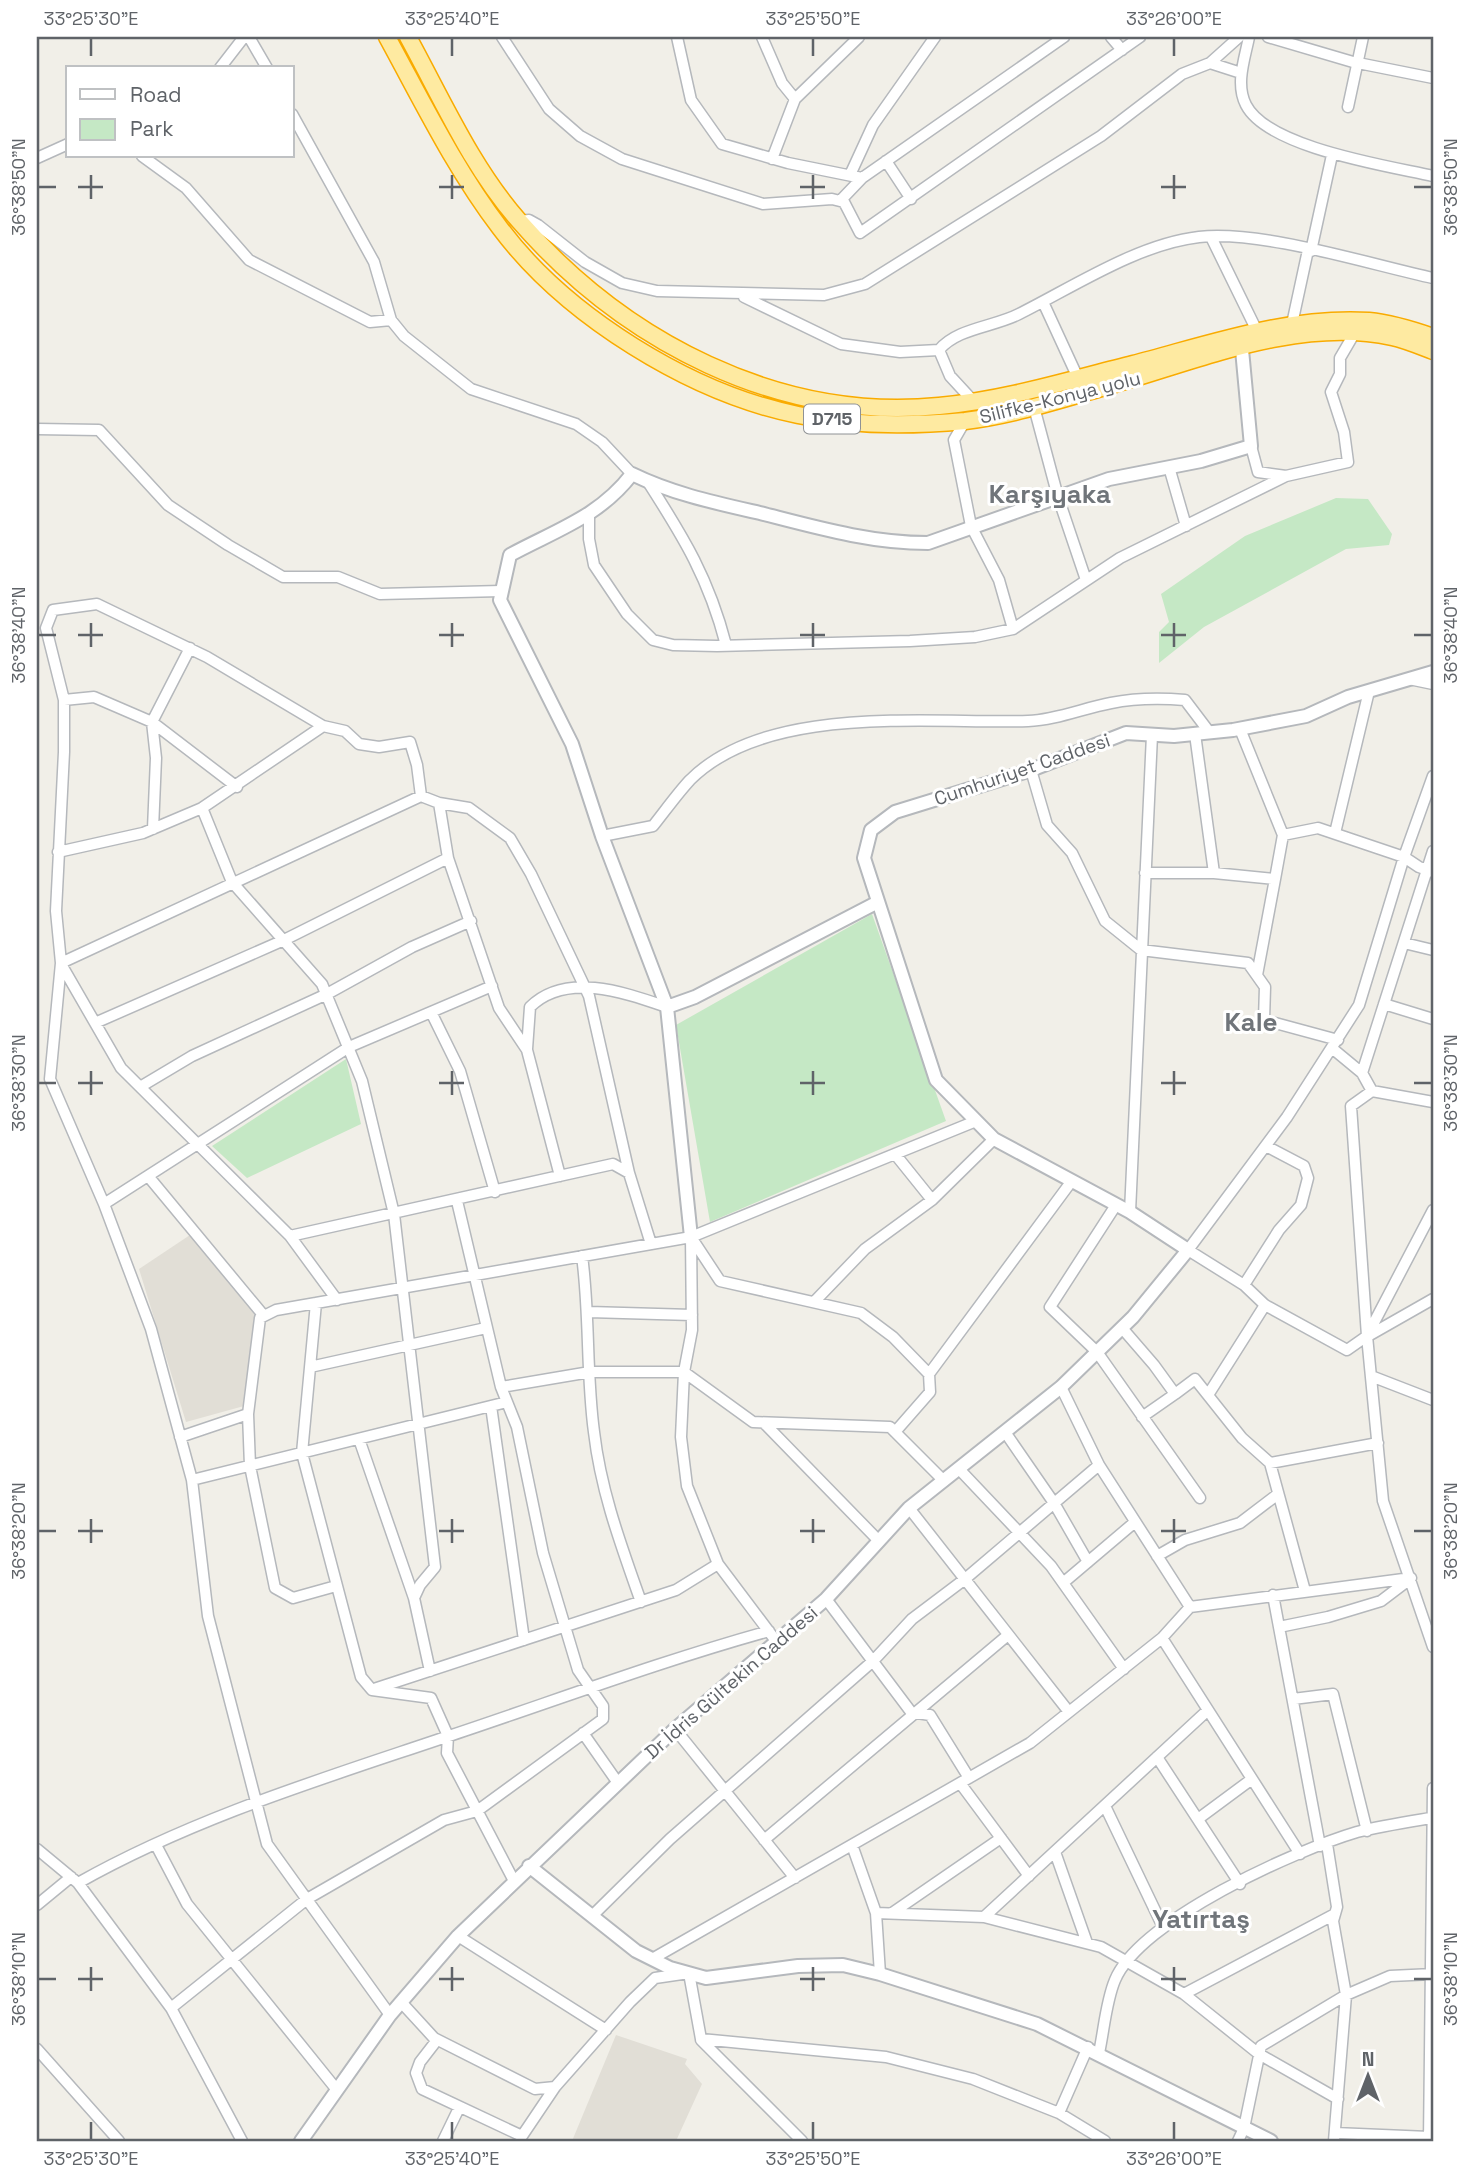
<svg xmlns="http://www.w3.org/2000/svg" width="1470" height="2178" font-family="'Space Grotesk',sans-serif">
<style>
.education{fill:#e1ded6}
.green{fill:#c5e8c5}
.lines{fill:none;stroke-linecap:round;stroke-linejoin:round}
.minor-casing{stroke:#b5b8bc;stroke-width:13}
.tertiary-casing{stroke:#b5b8bc;stroke-width:16}
.trunk-casing{stroke:#f9ab00;stroke-width:19}
.minor{stroke:#fff;stroke-width:10}
.tertiary{stroke:#fff;stroke-width:12}
.trunk{stroke:#feeaa1;stroke-width:16}
.ticks{fill:none;stroke:#5f6368;stroke-width:2.5}
.labels{text-anchor:middle;stroke-width:6;stroke-linejoin:round;paint-order:stroke}
.shield{fill:#fff;stroke:#8f9295;stroke-width:2}
.shield-label{font-size:18px;font-weight:bold;fill:#5f6368}
.street-label{font-size:19px;fill:#5f6368;stroke:#fff}
.district-label{font-size:26px;font-weight:bold;fill:#70757a;stroke:#fff}
.neatline{fill:none;stroke:#5f6368;stroke-width:2.5}
.ticks-label{font-size:18px;text-anchor:middle;fill:#5f6368}
</style>
<rect width="100%" height="100%" fill="#f1efe8"/>
<path class="education" d="M196 1231 255 1309 244 1406 186 1422 139 1269Z
M616 2035 687 2059 685 2064 702 2084 676 2141H572Z"/>
<path class="green" d="M1336 498 1368 499 1392 534 1389 545 1346 549 1204 627 1159 663V632L1169 622 1161 594 1245 536Z
M872 914 946 1121 710 1222 676 1025Z
M346 1059 361 1124 247 1178 212 1146Z"/>
<g class="lines">
<defs>
<path id="minor" d="M249 37 267 68
M502 37 549 109 580 136 622 159 763 204 832 199 844 202 860 233 1140 37
M677 37 691 100 722 144 788 163 862 178 1064 37
M762 37 782 83 795 99 772 159
M1111 37 1122 50
M1249 37C1245 58 1235 84 1246 105 1268 148 1389 166 1433 176
M1268 37 1353 62 1433 78
M1210 63 1241 73
M220 68 244 37
M795 99 859 37
M1348 107 1363 37
M292 114 374 262 391 320 404 336 471 389 576 424 602 442 632 474
M142 156 186 188 249 260 370 322 391 320
M37 158 68 144
M886 161 911 199
M850 175 873 125 935 37
M840 201 862 178
M519 221 529 220 538 225 585 262 622 283 657 291 824 295 865 284 1101 136 1182 74 1210 63 1239 37
M1211 237 1257 331
M1311 251 1332 155
M744 297 841 344 900 352 939 350
M1043 302 1078 378
M1292 324 1308 250
M974 402 950 376 939 350C957 328 994 327 1019 314 1073 287 1138 244 1199 237 1263 230 1368 264 1433 278
M1034 407 1058 497 1086 580
M965 421 954 440 971 526 999 580 1013 629 1120 558 1286 476
M37 429 99 430 168 505 228 545 283 577H338L380 594 501 591
M1251 446 1258 472 1286 476 1348 462 1344 432 1331 392 1340 374V358L1354 334
M1169 467 1186 526
M648 482C684 538 709 579 726 645
M589 516V539L594 565 627 614 653 640 673 645 717 646 910 641 975 637 1013 629
M190 648 152 722 237 787
M1409 679 1433 684
M64 700 94 697 152 722 156 758 153 829
M1240 729 1283 835
M1031 770 1047 825 1072 853 1105 921 1141 950 1248 963 1265 987 1264 1020 1338 1040
M1433 776 1404 857 1359 1005 1287 1117 1188 1250 1244 1285 1265 1305 1347 1350 1367 1336 1433 1210
M439 803 448 858 499 1008 527 1050 560 1176
M202 808 232 882 322 984 362 1081 394 1214 435 1567 420 1585 414 1598 430 1671
M1335 833 1369 691
M602 836 653 826C665 811 677 794 690 780 767 703 929 724 1028 721 1056 720 1084 708 1111 703 1136 698 1160 698 1185 700L1210 733
M58 852 143 833 202 808 323 726
M1145 873H1214L1195 734
M1214 873 1275 879 1283 835 1318 828 1404 857 1419 867 1433 872
M1404 943 1433 950
M61 963 421 796 439 803 469 808 510 838 531 874 589 996 629 1173
M61 964 121 1068 290 1236 337 1300
M1257 975 1275 879
M1384 1004 1433 1019
M431 1012 460 1071 495 1192
M95 1023 284 940 448 858
M527 1049 530 1007C566 971 626 993 667 1007
M1333 1049 1362 1073 1372 1091 1433 1102
M1362 1073 1433 851
M140 1087 192 1056 327 994 412 947 471 921
M1372 1091 1351 1106 1367 1336 1383 1501 1433 1647
M895 1154 932 1200
M148 1176 264 1316
M104 1204 349 1047 492 986
M1116 1205 1050 1307 1097 1352 1200 1498
M1130 1212 1152 735
M290 1236 613 1164 629 1173 651 1244
M582 1256C590 1315 586 1373 594 1432 601 1492 621 1545 641 1602
M1244 1285 1279 1230 1301 1205 1308 1178 1304 1166 1266 1146
M815 1301 865 1249 932 1200 994 1139
M316 1303 276 1310 260 1318 248 1414 250 1466 275 1588 293 1598 336 1586
M589 1312 692 1315
M1122 1328 1154 1365 1175 1394 1195 1379 1242 1438 1270 1463 1378 1443
M1368 1336 1433 1299
M310 1367 486 1328
M1371 1376 1433 1400
M501 1387 590 1372H684L753 1422 890 1427 944 1481
M1061 1387 1099 1465 1190 1607
M1208 1395 1265 1305
M491 1406 524 1640
M1142 1417 1175 1394
M764 1423 879 1541
M895 1432 930 1392 929 1374
M1005 1432 1054 1503 1088 1562
M180 1437 248 1414
M359 1439 414 1598
M1270 1463 1305 1591
M959 1469 1051 1566 1124 1669
M192 1480 507 1402
M909 1508 1069 1712
M1157 1556 1185 1540 1240 1523 1278 1494
M1063 1583 1135 1522
M1273 1595 1320 1846
M826 1599 911 1712 930 1715 969 1778
M1279 1627 1328 1617 1381 1601 1410 1579
M1162 1638 1300 1854
M776 1641 718 1564 687 1486 681 1437 684 1372 692 1330 691 1237 976 1121
M374 1689 676 1590 718 1564
M1293 1699 1333 1694 1367 1831
M675 1729 795 1878
M583 1733 618 1783
M1157 1757 1240 1884
M960 1783 1029 1876
M1105 1806 1163 1927
M1198 1819 1252 1779
M764 1840 1008 1635
M1327 1844 1337 1907 1333 1921 1346 1995 1334 2141
M156 1845 187 1904 337 2090
M852 1845 876 1913 984 1917 1101 1947 1184 1994 1259 2054 1338 2099
M37 1849 78 1883 171 2008 242 2141
M1055 1852 1087 1943
M514 1881 447 1753 448 1736 431 1698 372 1690 361 1677 302 1453 316 1303 691 1237 720 1281 861 1313 893 1337 929 1374 1071 1182
M78 1883C195 1817 325 1778 452 1735 557 1700 661 1661 769 1631
M37 1905 71 1877
M876 1913 880 1974
M892 1913 1001 1838
M592 1916 670 1839 873 1661 912 1619 965 1579 1099 1465
M984 1917 1208 1710
M458 1936 606 2030
M652 1959 1030 1743 1162 1638 1190 1607 1411 1578
M1184 1994 1335 1914
M401 2002 434 2038 535 2089 555 2087 630 2002 655 1978 689 1973 701 2039 886 2057 973 2079 1059 2113
M171 2008 307 1899 444 1820 477 1811 603 1719V1706L578 1670 543 1553 517 1427 501 1387 457 1201
M390 2015 267 1844 208 1616 192 1480 151 1329 104 1204 50 1079 61 963 56 911 64 752V700L46 628 53 610 97 604 207 657 323 726 345 731 359 744 379 747 410 742 417 765 421 796
M437 2040 420 2062 416 2073 422 2089 522 2136 555 2087
M701 2040 802 2141
M1088 2047 1059 2113 1105 2141
M37 2049 119 2141
M1099 2053C1104 2030 1106 2001 1115 1980 1140 1920 1296 1850 1357 1832 1381 1826 1407 1822 1431 1818
M1335 2133 1429 2137
M443 2141 459 2108
M1238 2141 1244 2128 1261 2046 1346 1995 1390 1976 1433 1974
M1429 2141 1433 1788"/>
<path id="tertiary" d="M667 1007 695 997 878 902
M691 1237 667 1007 602 836 572 744 500 600 510 555C556 530 599 517 632 474 673 494 716 503 760 513 815 527 870 543 928 543L1109 479 1201 461 1251 446 1241 339
M529 1866 636 1951 670 1968 706 1978 798 1966 843 1965 880 1974 1037 2024 1271 2141
M301 2141 390 2015 458 1936 675 1729 826 1599 909 1508 1061 1387 1133 1317 1188 1250 1130 1212 994 1139 936 1080 864 858 871 830 895 812 1031 770 1126 733 1174 736 1233 730 1306 716 1348 697 1433 672"/>
<path id="trunk" d="M387 37C422 101 455 169 500 228 566 316 690 393 798 415 851 426 911 426 965 421 1015 415 1066 398 1115 384 1202 359 1300 317 1392 337 1406 340 1420 346 1433 351
M408 37C442 99 472 168 520 222 624 341 778 422 939 406 1005 400 1069 380 1133 364 1210 344 1288 316 1369 321 1390 323 1413 330 1433 337"/>
</defs>
<use href="#minor" class="minor-casing"/>
<use href="#tertiary" class="tertiary-casing"/>
<use href="#trunk" class="trunk-casing"/>
<use href="#minor" class="minor"/>
<use href="#tertiary" class="tertiary"/>
<use href="#trunk" class="trunk"/>
</g>
<path class="ticks" d="M91 38V56M452 38V56M813 38V56M1174 38V56M91 175V199M452 175V199M813 175V199M1174 175V199M38 187H56M78 187H103M439 187H464M800 187H825M1161 187H1186M1414 187H1432M91 623V647M452 623V647M813 623V647M1174 623V647M38 635H56M78 635H103M439 635H464M800 635H825M1161 635H1186M1414 635H1432M91 1071V1095M452 1071V1095M813 1071V1095M1174 1071V1095M38 1083H56M78 1083H103M439 1083H464M800 1083H825M1161 1083H1186M1414 1083H1432M91 1519V1543M452 1519V1543M813 1519V1543M1174 1519V1543M38 1531H56M78 1531H103M439 1531H464M800 1531H825M1161 1531H1186M1414 1531H1432M91 1967V1991M452 1967V1991M813 1967V1991M1174 1967V1991M38 1979H56M78 1979H103M439 1979H464M800 1979H825M1161 1979H1186M1414 1979H1432M91 2122V2140M452 2122V2140M813 2122V2140M1174 2122V2140"/>
<g class="labels">
<rect class="shield" x="804" y="404.5" width="56" height="29" rx="5"/>
<g class="shield-label">
<text x="832" y="425">D715</text>
</g>
<g class="street-label">
<text transform="translate(1060 397) rotate(-14)" y="7">Silifke-Konya yolu</text>
<text transform="translate(1022 769) rotate(-19)" y="7">Cumhuriyet Caddesi</text>
<text transform="translate(731 1682) rotate(-41)" y="7">Dr İdris Gültekin Caddesi</text>
</g>
<g class="district-label">
<text x="1050" y="503">Karşıyaka</text>
<text x="1251" y="1031">Kale</text>
<text x="1201" y="1928">Yatırtaş</text>
</g>
</g>
<rect width="1470" height="2178" fill="none" stroke="#ffffff" stroke-width="77"/>
<rect x="66" y="66" width="228" height="91" fill="#ffffff" stroke="#bfc1c3" stroke-width="2"/>
<rect x="80" y="89" width="35" height="10" fill="#ffffff" stroke="#bfc1c3" stroke-width="2"/>
<text x="130" y="102" font-size="21" fill="#5f6368">Road</text>
<rect x="80" y="119" width="35" height="21" fill="#c5e8c5" stroke="#bfc1c3" stroke-width="2"/>
<text x="130" y="136" font-size="21" fill="#5f6368">Park</text>
<g transform="translate(1368 2076)" stroke="#ffffff" stroke-width="5" paint-order="stroke">
<path d="M0-5L12 26L0 18L-12 26Z" fill="#5f6368"/>
<text y="-10" font-size="19" font-weight="bold" text-anchor="middle" fill="#5f6368">N</text>
</g>
<rect x="38" y="38" width="1394" height="2102" class="neatline"/>
<g class="ticks-label">
<text x="91" y="25">33°25'30"E</text>
<text x="452" y="25">33°25'40"E</text>
<text x="813" y="25">33°25'50"E</text>
<text x="1174" y="25">33°26'00"E</text>
<text transform="translate(19 187) rotate(-90)" y="6">36°38'50"N</text>
<text transform="translate(1451 187) rotate(-90)" y="6">36°38'50"N</text>
<text transform="translate(19 635) rotate(-90)" y="6">36°38'40"N</text>
<text transform="translate(1451 635) rotate(-90)" y="6">36°38'40"N</text>
<text transform="translate(19 1083) rotate(-90)" y="6">36°38'30"N</text>
<text transform="translate(1451 1083) rotate(-90)" y="6">36°38'30"N</text>
<text transform="translate(19 1531) rotate(-90)" y="6">36°38'20"N</text>
<text transform="translate(1451 1531) rotate(-90)" y="6">36°38'20"N</text>
<text transform="translate(19 1979) rotate(-90)" y="6">36°38'10"N</text>
<text transform="translate(1451 1979) rotate(-90)" y="6">36°38'10"N</text>
<text x="91" y="2165">33°25'30"E</text>
<text x="452" y="2165">33°25'40"E</text>
<text x="813" y="2165">33°25'50"E</text>
<text x="1174" y="2165">33°26'00"E</text>
</g>
</svg>
